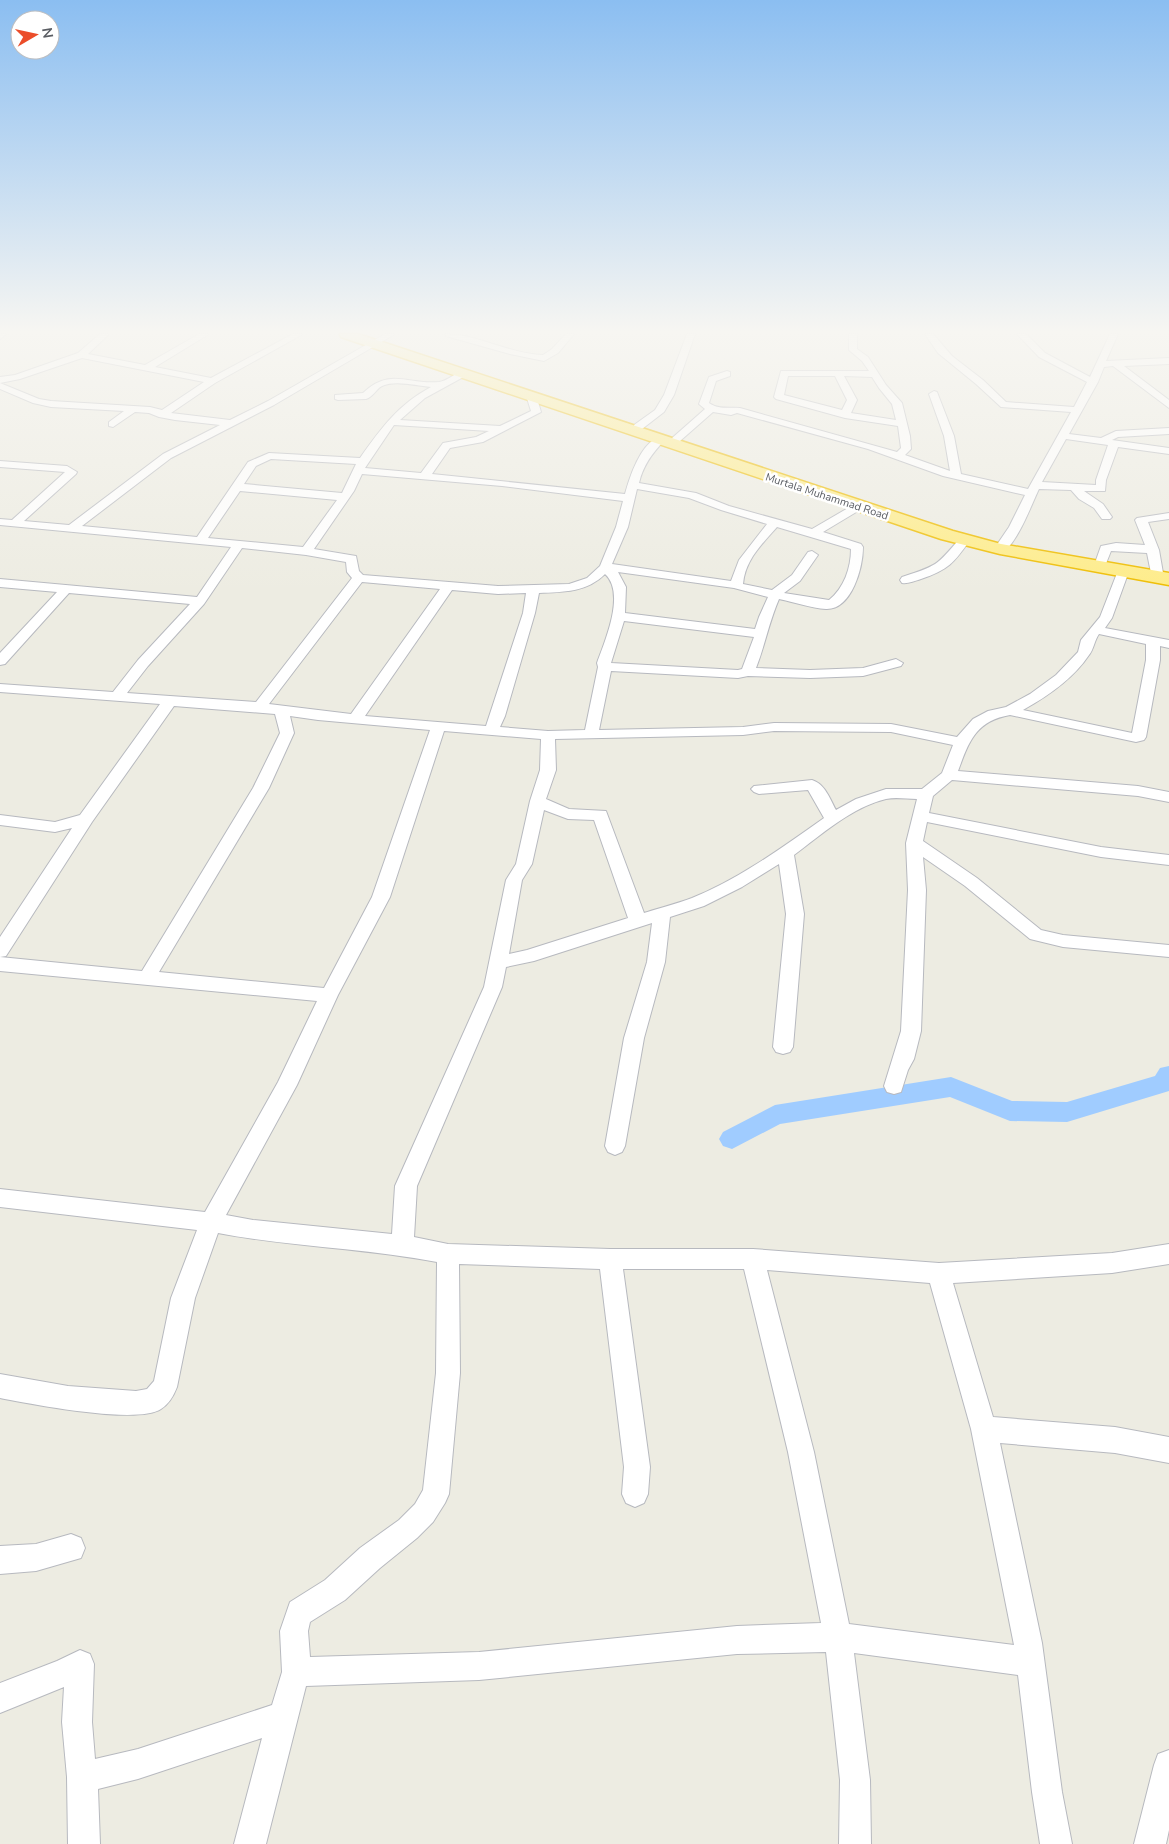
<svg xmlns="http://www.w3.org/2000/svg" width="1169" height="1844" font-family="'Nunito Sans',sans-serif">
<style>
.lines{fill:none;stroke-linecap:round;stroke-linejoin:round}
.river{fill:#a0ccff;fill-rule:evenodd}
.minor-casing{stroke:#b7b9bf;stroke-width:2}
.highway-casing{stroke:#efbd00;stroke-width:3}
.minor{fill:#fff;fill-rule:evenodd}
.highway{fill:#feec88;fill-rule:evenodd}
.labels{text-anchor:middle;stroke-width:5;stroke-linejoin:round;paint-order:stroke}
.far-street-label{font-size:11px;fill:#5a5d63;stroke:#fff}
</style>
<rect width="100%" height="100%" fill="#edece2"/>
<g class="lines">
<path class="river" d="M1169 1066V1091L1067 1122 1010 1121 950 1097 780 1124 732 1149 723 1146 719 1139 723 1132 775 1105 951 1077 1012 1101 1067 1102 1155 1076 1160 1068Z"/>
<defs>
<path id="minor" d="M0 334H6L0 339Z
M100 334H109L88 354 145 365 199 334H209L155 367 211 378 293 334H303L215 383 171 413 230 420 268 401 385 334H395L274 405 171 458 82 526 197 537 248 462 269 453 360 458C382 427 398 405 431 387 417 386 396 380 382 386 376 389 373 397 366 399L338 400 335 399V395L363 393C390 367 408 385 439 382 447 381 456 373 464 370L469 373 467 375 425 398 400 420 500 426 531 411 526 395 531 392 536 395 541 412 483 442 450 448 432 474 625 494C630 476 641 442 660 437L665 440C653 452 643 465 639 483L696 493 729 506 812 529 855 504H863L865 506 863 508 823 532 861 544 863 547C863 567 852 610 826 609 811 608 794 602 779 599 769 622 765 645 756 668L810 670 863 668 896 659 903 663 901 666 863 676 810 678 748 676 738 678 611 671 599 730 743 727 774 723 891 724 957 737 973 719 988 711 1006 707 1030 694 1056 675 1078 652 1081 640 1100 617 1119 568 1123 567 1129 571 1112 618 1105 628 1169 640V648L1160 646V660L1146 737 1144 740 1136 742 1010 715C976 721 969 741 958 771L1138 786 1169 792V802L1138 796 952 780 933 796 929 813 1101 847 1169 855V865L1101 857 927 822 923 841 977 878 1041 930 1063 935 1169 945V957L1063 947 1030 939 965 886 923 857 926 890 921 1031 914 1059 908 1070 901 1092 894 1094 887 1092 884 1086 901 1031 908 890 906 843 917 799C907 799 896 797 886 799 852 807 821 835 794 855L804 914 793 1047 790 1052 783 1054 776 1052 773 1047 786 914 779 864 742 887 704 906 670 917 665 962 644 1038 625 1146 622 1152 615 1155 608 1152 605 1146 624 1038 647 962 652 923 534 961 506 967 502 987 417 1186 414 1237 448 1244 610 1249H753L939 1263 1112 1253 1169 1244V1264L1112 1273 953 1283 993 1417 1115 1427 1169 1437V1463L1115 1453 1000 1443 1042 1643 1062 1792 1072 1844H1040L1032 1792 1018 1675 854 1653 870 1780 871 1844H839L840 1780 826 1652 737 1654 479 1680 306 1686 266 1844H234L262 1738 138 1779 98 1789 100 1844H68L67 1777 62 1722 64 1687 0 1713V1683L57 1661 80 1650 90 1654 94 1664 92 1722 95 1759 138 1749 272 1705 282 1672 280 1631 290 1602 325 1580 360 1548 399 1520 415 1504 423 1490 436 1373 437 1262C364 1248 290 1247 218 1233L195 1298 177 1387C174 1395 169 1404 161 1409 137 1425 31 1404 0 1398V1374L68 1386 136 1391 147 1389 154 1381 171 1298 197 1230 0 1207V1189L205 1212 278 1082 317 1001 0 971V957L142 971 253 788 280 733 275 714 174 706 92 822 6 956 0 957V937L72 828 55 832 0 825V815L55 822 80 815 160 704 0 692V684L113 692 138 660 190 604 69 593 5 664 0 665V653L57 592 0 587V579L197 597 231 547 0 525V519L12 520 65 472 0 467V461L67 466 77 472 76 474 24 521 69 525 163 454 220 425 175 420 159 417 149 413 135 412 113 427 109 426V422L124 411 51 407 33 403 0 389V383L39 399 51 401 150 407 162 410 204 382 82 358 20 379 0 383V377L15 375 78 353ZM394 425 489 431 476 437 443 443 421 473 365 468ZM271 459 356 464 342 493 244 484 256 466ZM362 474 502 486 623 501 616 527 600 566 587 578 569 584 498 586 363 575 359 571 356 556 314 549 354 491ZM637 489 689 498 721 510 767 524 739 560 731 581 612 564 628 527ZM240 491 337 500 303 547 208 538ZM777 527 851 549C851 568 844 588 829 600L784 593 800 581 818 555 812 551 808 552 792 575 772 590 743 584C745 560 762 544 777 527ZM242 548 306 555 346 562 347 572 352 578 256 702 127 693 148 666 204 604ZM618 572 734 588 768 597 759 617 755 629 625 613 626 587ZM605 574C626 593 605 641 597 663L598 667 585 730 548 731 500 727 505 716 535 613 539 593C564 592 587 592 605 574ZM362 582 440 589 351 714 269 704ZM452 590 498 594 526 593 523 613 486 726 365 716ZM624 621 754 637 742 669 738 670 611 663ZM1099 634 1146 644V660L1132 733 1023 710C1048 696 1073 679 1089 655 1094 649 1094 641 1099 634ZM290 716 318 720 430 730 372 897 324 988 159 972 269 788 294 733ZM444 731 541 739 540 770 530 801 516 864 506 880 484 987 395 1186 392 1234 253 1220 226 1215 297 1085 338 995 390 897ZM774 731 891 732 953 745 942 773 922 789H886L856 799 836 810C830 799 825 784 812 780L754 786 751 789 754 792 759 794 808 790 824 818C783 847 739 879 692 898 676 904 659 908 644 913L606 811 569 809 546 799 556 770 555 739 743 735ZM544 810 568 819 594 820 628 918 527 950 509 954 522 880 532 864ZM459 1264 600 1269 624 1467 622 1494 626 1503 635 1507 644 1503 648 1494 650 1467 623 1269H744L788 1452 821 1623 737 1626 479 1652 310 1657 308 1631 310 1622 345 1600 380 1568 417 1538 433 1522 445 1503 449 1494 460 1373ZM767 1270 930 1283 971 1429 1014 1645 849 1624 814 1452Z
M445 334C478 334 509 354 543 355L552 349 566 334H574L558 353 544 361 510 354 446 336Z
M687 334H695L674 395 664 412 642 429H634V425L655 410 664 395Z
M849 334H857V349L868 357 886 385 902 403 910 436 911 449 905 455 950 471 944 436 929 394 934 391 937 392 954 436 961 474 1028 489 1071 412 1001 407 976 384 938 353 925 334H933L952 356 983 380 1006 402 1074 407 1087 382 1039 357 1017 334H1026L1045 353 1090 377 1110 334H1118L1106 361 1169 358V364L1124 366 1169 400V408L1113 366 1104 367 1098 382 1069 434 1101 438 1116 431 1169 428V434L1118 437 1112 440 1169 448V454L1118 447 1106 480 1105 491H1084L1103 504 1112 517 1110 519H1102L1094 508 1079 499 1071 490 1039 489C1032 503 1016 548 1000 553L994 549 1009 527 1025 495 943 476 868 449 737 413 731 415 713 412 680 441H672L671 439 705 409 699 404 709 377 727 371 730 372V376L716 381 709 403C719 410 730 407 740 408L897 452 901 448 898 426 845 418 776 399 774 397 781 371H869L862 361 849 350ZM788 376H835L847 400 842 410 784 395ZM844 376 872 377 879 388 892 404 896 420 851 413 857 400ZM1066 439 1108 445 1096 480V485L1042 482Z
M1169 513V519L1148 522 1159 550 1163 573 1161 576H1153L1151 573 1147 553 1111 551 1105 566H1097L1095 563 1101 546 1116 543 1145 545 1135 520 1137 518Z
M964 536 970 540C954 563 948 570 921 579 914 581 908 584 902 583L900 580 902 577C936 566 937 566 960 538Z
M71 1534 81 1538 85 1548 81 1558 36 1571 0 1574V1546L36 1544Z
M1169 1750V1830L1166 1844H1134L1154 1765 1158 1754Z"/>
<path id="highway" d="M340 334H358L953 531 1001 544 1169 573V585L1000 554 941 539 341 337Z"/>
</defs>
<use href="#minor" class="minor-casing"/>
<use href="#highway" class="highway-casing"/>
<use href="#minor" class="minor"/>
<use href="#highway" class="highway"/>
</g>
<linearGradient id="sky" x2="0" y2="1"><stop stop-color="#8bbef1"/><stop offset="0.56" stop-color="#f7f6f2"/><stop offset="1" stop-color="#f7f6f2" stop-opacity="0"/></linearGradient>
<rect width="1169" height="592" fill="url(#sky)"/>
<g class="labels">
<g class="far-street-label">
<text transform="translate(827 496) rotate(18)" y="4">Murtala Muhammad Road</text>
</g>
</g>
<g transform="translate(35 35) rotate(81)"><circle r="24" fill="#ffffff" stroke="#bdbec1"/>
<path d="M0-4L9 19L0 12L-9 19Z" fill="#eb4d2a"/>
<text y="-8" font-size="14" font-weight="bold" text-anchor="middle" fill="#5a5d63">N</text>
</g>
</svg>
